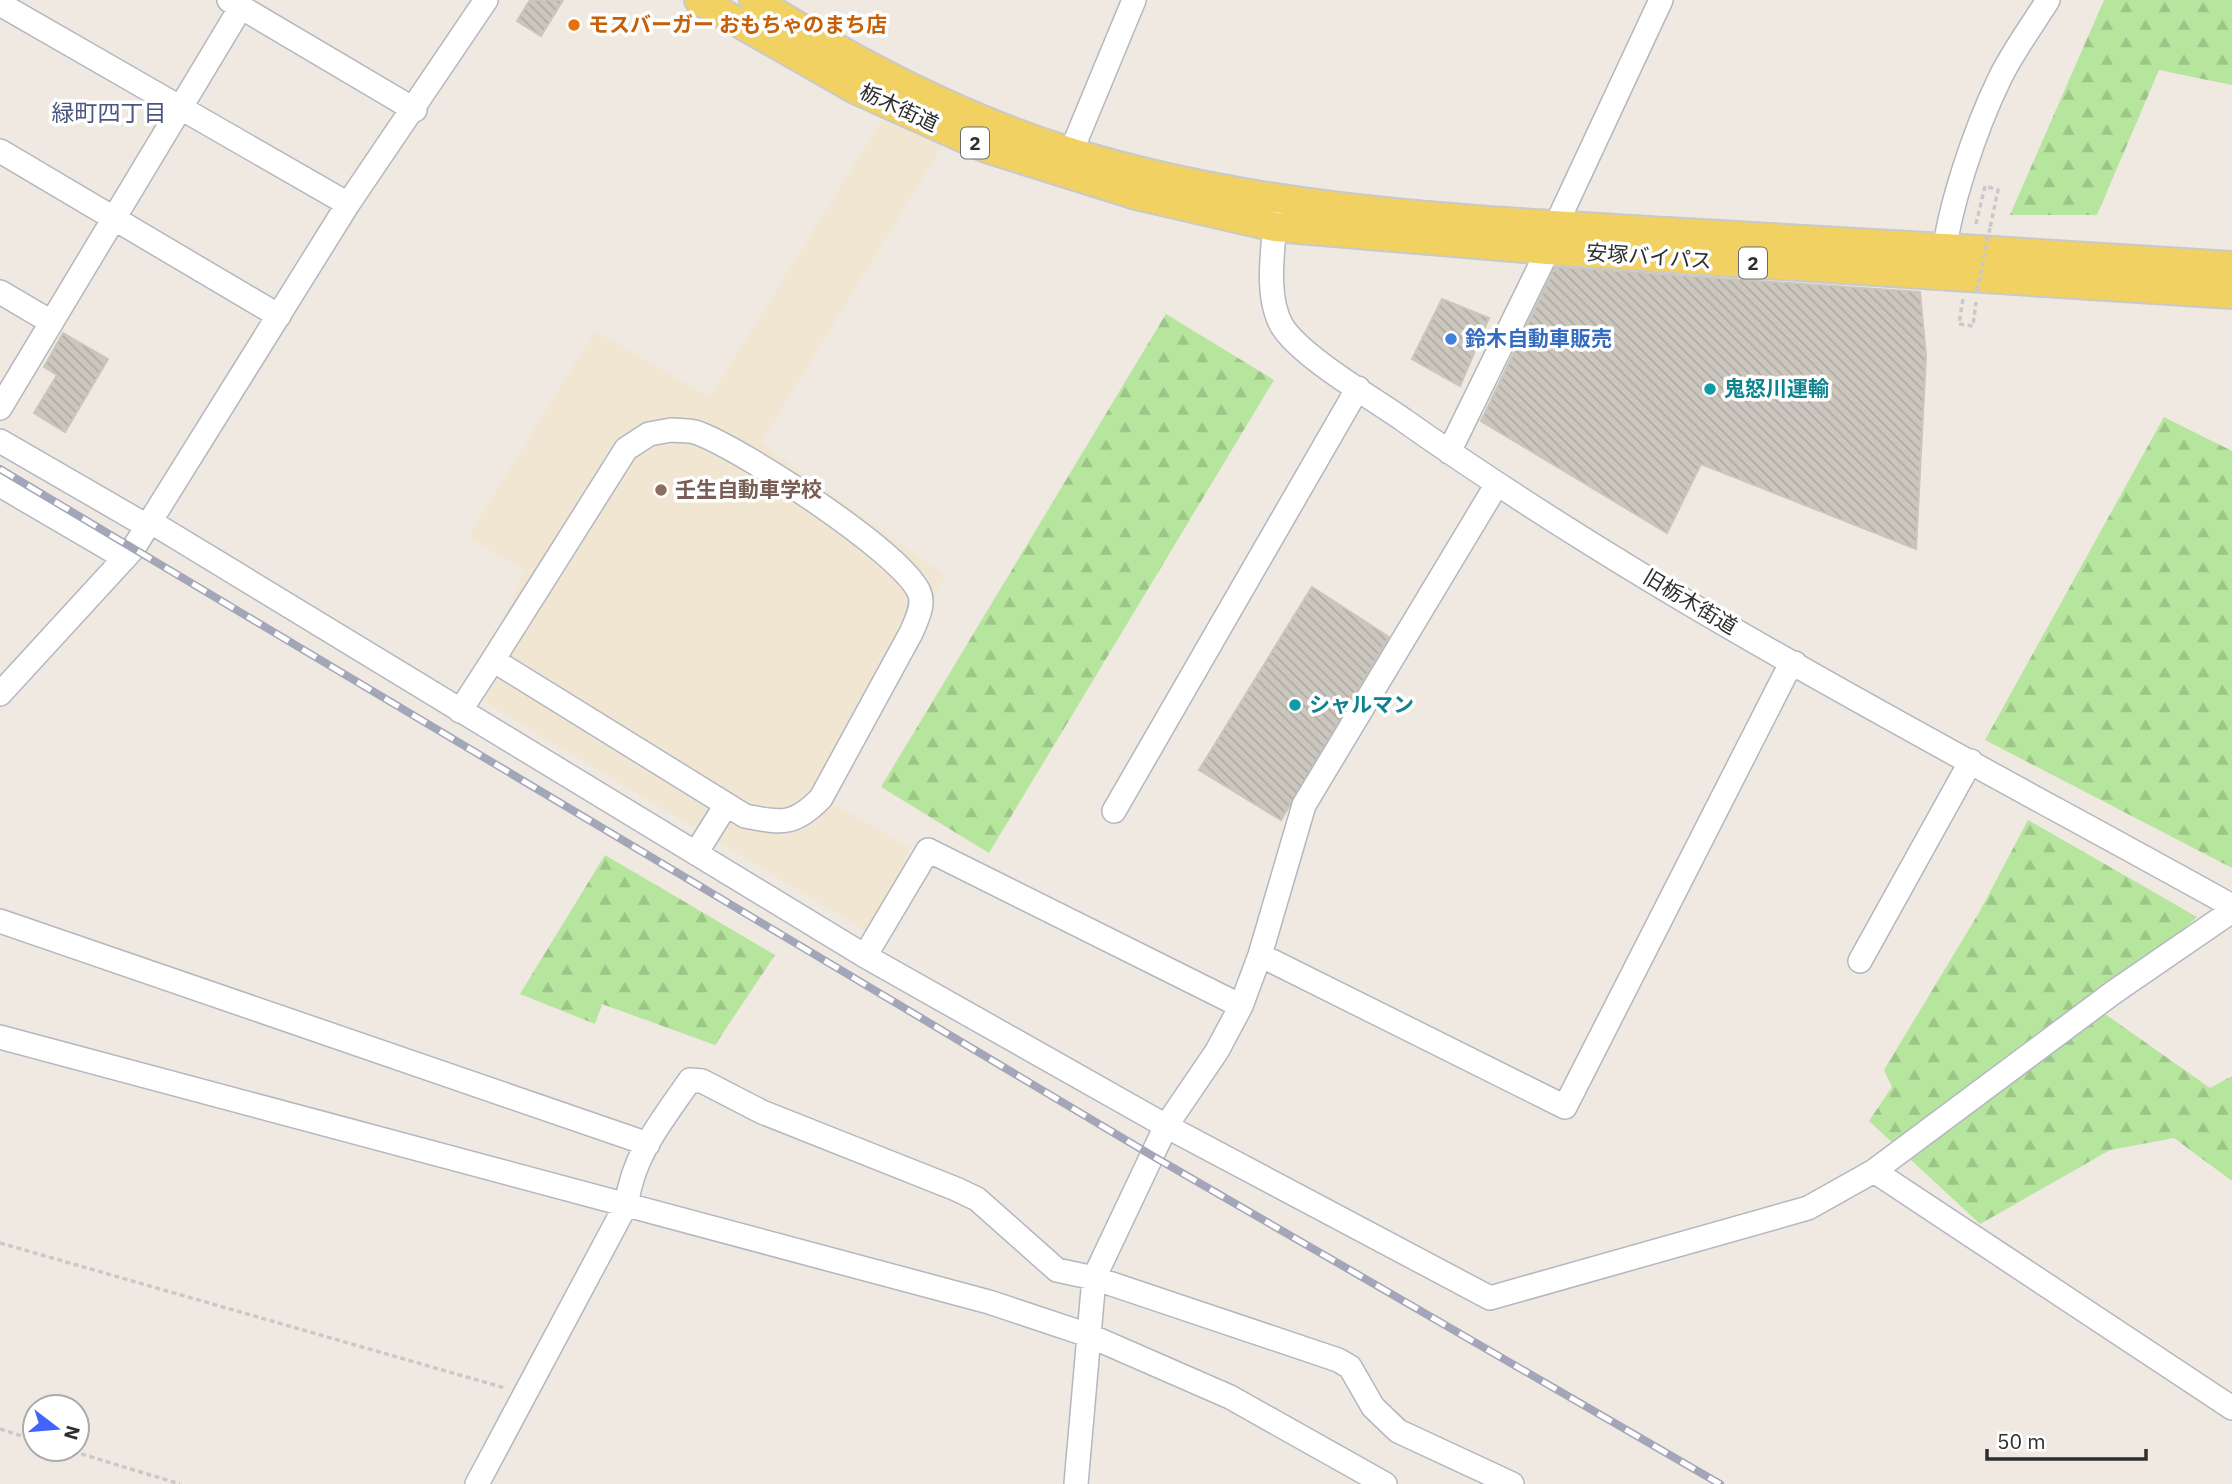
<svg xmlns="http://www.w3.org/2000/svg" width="2232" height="1484" font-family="'IBM Plex Sans','Noto Sans JP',sans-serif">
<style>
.education{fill:#f0e6d1}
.forest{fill:url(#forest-firs)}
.building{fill:url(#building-back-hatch);stroke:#cbc5ba;stroke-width:2}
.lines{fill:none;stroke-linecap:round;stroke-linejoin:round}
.minor-casing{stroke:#b4b7c1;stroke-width:26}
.major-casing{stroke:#c9c9c9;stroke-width:32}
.path{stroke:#c9c9c9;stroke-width:3.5;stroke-dasharray:5 3.5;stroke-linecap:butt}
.minor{stroke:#fff;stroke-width:23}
.major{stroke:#f2d163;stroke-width:28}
.rail-casing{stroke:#a3a6b8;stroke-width:8}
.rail{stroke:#fff;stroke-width:5;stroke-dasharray:16;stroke-linecap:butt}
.path-bridge{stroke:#c9c9c9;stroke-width:3.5;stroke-dasharray:5 3.5;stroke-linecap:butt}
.food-dot{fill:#e8710a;stroke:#fff;stroke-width:2.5}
.shop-dot{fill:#3f7fe0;stroke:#fff;stroke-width:2.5}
.culture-dot{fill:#0f9aa8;stroke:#fff;stroke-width:2.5}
.education-dot{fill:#8d6e63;stroke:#fff;stroke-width:2.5}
.labels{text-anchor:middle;stroke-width:7;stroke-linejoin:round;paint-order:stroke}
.shield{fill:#fff;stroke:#6d6d6d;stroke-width:2}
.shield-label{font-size:19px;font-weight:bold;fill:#2e2e2e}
.food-label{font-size:21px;font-weight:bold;fill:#c56008;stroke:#fff;text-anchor:start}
.street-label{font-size:21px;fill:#2e2e2e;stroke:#fff}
.shop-label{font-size:21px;font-weight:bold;fill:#366cbe;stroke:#fff;text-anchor:start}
.culture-label{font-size:21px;font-weight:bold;fill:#0d838f;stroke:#fff;text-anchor:start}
.education-label{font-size:21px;font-weight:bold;fill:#785e54;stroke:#fff;text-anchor:start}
.neighbourhood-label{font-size:23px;fill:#4d5680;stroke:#fff}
</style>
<defs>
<pattern id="forest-firs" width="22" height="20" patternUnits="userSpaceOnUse" patternTransform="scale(1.75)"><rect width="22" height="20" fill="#b6e59e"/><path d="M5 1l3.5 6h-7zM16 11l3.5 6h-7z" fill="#9dc588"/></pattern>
<pattern id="building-back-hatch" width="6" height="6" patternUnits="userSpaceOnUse" patternTransform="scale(1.75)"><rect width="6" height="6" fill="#cbc7bf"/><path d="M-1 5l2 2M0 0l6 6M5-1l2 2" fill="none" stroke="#afaba4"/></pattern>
</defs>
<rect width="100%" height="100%" fill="#efe9e1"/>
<path class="education" d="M885 115 944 143 761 443 945 576 829 802 910 847 876 937 469 692 525 571 468 537 595 331 710 397Z"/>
<path class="forest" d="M2104 0H2232V85L2159 70 2097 215H2010Z
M1166 314 1274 380 989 853 881 787Z
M2164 417 2232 451V868L1985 740Z
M2028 820 2197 917 2098 1009 2210 1088 2232 1076V1181L2174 1138 2110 1150 1980 1224 1869 1121 1892 1087 1884 1070 1980 911Z
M605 855 775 955 715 1045 602 1004 595 1024 520 994Z"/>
<path class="building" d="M530 0H563L541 36 517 21Z
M1555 267 1920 292 1926 356 1916 549 1701 464 1667 533 1481 421Z
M1442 299 1489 318 1460 386 1412 359Z
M63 333 108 359 65 432 34 413 57 375 44 367Z
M1312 587 1389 637 1281 820 1199 770Z"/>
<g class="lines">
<defs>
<path id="minor" d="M229 0 415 110
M0 4 348 204
M0 151 279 316
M1071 152 1134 0
M1276 210C1274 245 1264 295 1282 326 1300 356 1374 399 1405 421 1666 605 1953 751 2232 906
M1943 264C1947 211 1976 127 2000 78 2013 51 2032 26 2048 0
M0 292 51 322
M0 408 241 7
M671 430C680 431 690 430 698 433 743 450 900 551 919 592 925 605 916 621 911 633L821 798C794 826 782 823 745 816L493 660 626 449 649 434Z
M0 441 147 526
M1449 452 1548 250 1556 225 1661 0
M0 485 125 558
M151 522 865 956 1166 1126 1490 1298 1808 1208 1874 1171 2114 992 2232 911
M0 694 133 549 348 204 486 0
M460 711 493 660
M1114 811 1358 388
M696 853 726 805
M0 921 648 1144
M1260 955 1565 1107 1785 675 1795 663
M865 956 928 850 1241 1006
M1860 961 1971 761
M0 1037 989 1302 1088 1335 1230 1397 1385 1484
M1874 1171 2232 1408
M477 1484 627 1203C632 1156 664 1118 690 1080L702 1081 762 1112 956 1189 977 1199 1057 1270 1094 1278 1338 1360 1350 1367 1373 1407 1398 1431 1512 1484
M1076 1484 1094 1278 1166 1126 1217 1051 1241 1006 1260 955 1304 805 1497 484"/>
<path id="major" d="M699 0 857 90 986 148 1136 195 1275 227 1548 250 2232 294
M754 0C855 62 956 116 1070 152 1263 212 1467 220 1667 232 1855 242 2044 254 2232 266"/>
</defs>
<use href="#minor" class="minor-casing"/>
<use href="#major" class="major-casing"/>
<path class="path" d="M1976 224 1985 186 1998 190 1990 228
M1963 299 1959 324 1973 326 1976 302
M0 1243 505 1388
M0 1429 35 1440
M65 1449 180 1484"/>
<use href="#minor" class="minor"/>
<use href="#major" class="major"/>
<defs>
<path id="rail" d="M0 469 1151 1155 1720 1484"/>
</defs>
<use href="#rail" class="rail-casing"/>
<use href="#rail" class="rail"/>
<path class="path-bridge" d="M1977 291 1990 228"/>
</g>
<circle class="food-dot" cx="574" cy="25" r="7"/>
<circle class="shop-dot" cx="1451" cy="339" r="7"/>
<g class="culture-dot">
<circle cx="1710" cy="389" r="7"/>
<circle cx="1295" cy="705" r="7"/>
</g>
<circle class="education-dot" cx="661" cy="490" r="7"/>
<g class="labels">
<g class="shield">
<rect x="961" y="127.5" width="28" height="31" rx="5"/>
<rect x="1739" y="247.5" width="28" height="31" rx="5"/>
</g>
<g class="shield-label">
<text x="975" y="150">2</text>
<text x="1753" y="270">2</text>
</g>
<g class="food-label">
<text x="588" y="32">モスバーガー おもちゃのまち店</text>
</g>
<g class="street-label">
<text transform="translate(899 108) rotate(25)" y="7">栃木街道</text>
<text transform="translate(1649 257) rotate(4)" y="7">安塚バイパス</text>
<text transform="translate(1690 602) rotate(31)" y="7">旧栃木街道</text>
</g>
<g class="shop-label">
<text x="1465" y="346">鈴木自動車販売</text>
</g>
<g class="culture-label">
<text x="1724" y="396">鬼怒川運輸</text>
<text x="1309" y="712">シャルマン</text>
</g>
<g class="education-label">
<text x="675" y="497">壬生自動車学校</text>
</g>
<g class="neighbourhood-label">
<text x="109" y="121">緑町四丁目</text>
</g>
</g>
<g transform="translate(56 1428) rotate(106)"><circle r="33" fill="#ffffff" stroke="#ababab" stroke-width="2"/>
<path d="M0-5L12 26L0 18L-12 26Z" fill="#4264fb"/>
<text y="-10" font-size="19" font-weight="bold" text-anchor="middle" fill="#2e2e2e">N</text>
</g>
<path d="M1987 1449v10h159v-10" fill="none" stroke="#2e2e2e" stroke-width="3.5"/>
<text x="1997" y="1449" font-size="21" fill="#2e2e2e" stroke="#ffffff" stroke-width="5" paint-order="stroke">50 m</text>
</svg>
